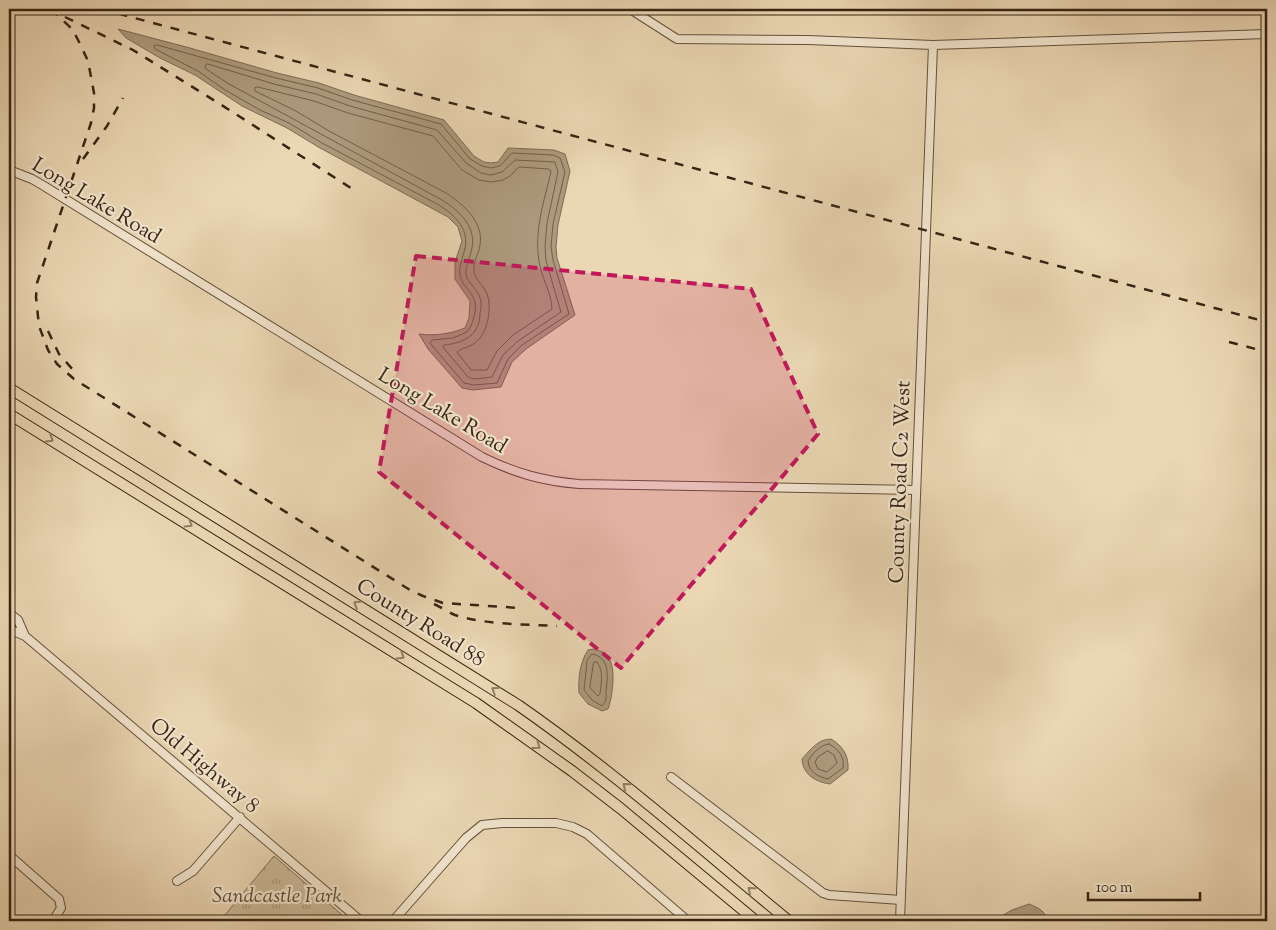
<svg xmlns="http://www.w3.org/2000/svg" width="1276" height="930" font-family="'Sorts Mill Goudy',serif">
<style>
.grass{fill:url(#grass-tufts);stroke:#816e56}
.water{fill:#ad9a7d;stroke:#7d6b53}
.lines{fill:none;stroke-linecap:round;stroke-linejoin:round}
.shore{stroke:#725f48;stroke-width:1}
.minor-casing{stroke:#63513b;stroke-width:10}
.major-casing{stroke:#362413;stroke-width:12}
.minor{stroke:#f2e5ce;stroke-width:8}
.major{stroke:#ebd7b4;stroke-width:10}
.rail{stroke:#362413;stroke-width:2.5;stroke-dasharray:9 9;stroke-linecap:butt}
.oneway{stroke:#907e64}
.marked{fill:#c2185b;fill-opacity:0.2;stroke:#c2185b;stroke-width:4;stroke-dasharray:10 6;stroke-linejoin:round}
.labels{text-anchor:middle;stroke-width:4.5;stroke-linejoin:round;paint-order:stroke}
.street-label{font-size:21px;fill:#362413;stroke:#f2e5ce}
.park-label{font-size:21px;font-style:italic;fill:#5c4934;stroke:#f2e5ce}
</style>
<defs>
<pattern id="grass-tufts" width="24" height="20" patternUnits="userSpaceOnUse" patternTransform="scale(1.25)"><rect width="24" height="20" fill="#ccb999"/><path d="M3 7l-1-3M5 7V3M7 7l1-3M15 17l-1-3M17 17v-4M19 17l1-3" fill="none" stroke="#a6967c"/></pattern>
</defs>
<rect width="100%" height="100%" fill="#ebd7b4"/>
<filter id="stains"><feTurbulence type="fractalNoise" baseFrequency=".004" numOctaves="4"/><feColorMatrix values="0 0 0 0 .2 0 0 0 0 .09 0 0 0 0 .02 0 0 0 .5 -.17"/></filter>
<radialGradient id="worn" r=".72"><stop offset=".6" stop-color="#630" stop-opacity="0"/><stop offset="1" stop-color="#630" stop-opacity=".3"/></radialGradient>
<path class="grass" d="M274 856 341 914 335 921H220Z"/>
<path class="water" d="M118 29 190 48 277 73 319 83 354 95 444 120 474 156 484 162 491 163 498 162 508 148 554 150 565 154 570 171 558 225 556 247 557 258 575 315 526 349 512 362 501 387 473 390 462 388 428 349 419 334C435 336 450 334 465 328L469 318 470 301 455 279V262L462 241 458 227 448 217 320 148 287 128 242 106 195 75 160 58 126 38Z
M594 649C601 651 606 653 610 660 616 671 612 699 608 709L602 711 588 704 579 693C578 678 580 662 588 650Z
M831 739C843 746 849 756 848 770L830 784C816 782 803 775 802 759 810 750 818 739 831 739Z
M1029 904C1039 908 1045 911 1048 921H993L1012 910Z"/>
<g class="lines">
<path class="shore" d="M157 45 276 78 318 88 352 100 441 124 470 159 482 166 491 168 500 166 512 153 553 155 560 158 565 172 553 224 551 247 553 260 569 314 522 345 508 359 497 383 474 385 464 383 430 343 432 340 453 338 467 332C473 325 478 308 474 299 471 291 461 284 460 275 459 266 462 260 464 252 471 230 456 216 439 205L322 143 289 123 260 110 225 90 198 71 155 49 154 46Z
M208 64 274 84 316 94 350 106 437 130 466 163 481 173 491 175 502 172 515 160 555 162 558 172 547 223 545 247 546 261 561 312 518 341 503 355 492 377 474 379 468 377 443 347 444 345C464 343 480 335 480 313 481 308 482 303 480 298 478 290 468 283 466 275 465 267 469 260 471 252 478 228 461 212 442 200L229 84 206 69 205 66Z
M258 87 314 101 348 113 433 136 462 170 479 180 491 182 503 180 510 176 519 167 549 169 551 172C544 201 534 231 539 261 541 277 552 294 552 309L513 335 497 351 487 370H471L457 352C463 347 472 347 477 341 488 332 492 307 487 294 484 286 475 280 474 271 473 262 479 253 480 245 484 222 463 204 446 193L329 131 296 111 255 91V88Z
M592 654C610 657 608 676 606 691 606 697 607 701 602 706L592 700 584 690 587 661Z
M594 662H597C604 671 601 684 600 694L598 696 590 688Z
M829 744C838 749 845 757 843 768L828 779C818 777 809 772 808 761 812 754 820 745 829 744Z
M828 751 834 755 837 763 827 772 818 769 815 762 818 757Z"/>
<defs>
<path id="minor" d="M630 9 677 39 808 40 933 45 1267 34
M9 170 32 179 44 186 482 457C515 473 542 481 579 484L916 490
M9 613 18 620 25 636
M9 629 25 636 361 921
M671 777 823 893 829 895 901 900
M9 855 59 899 61 908 53 921
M177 881 193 871 240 817
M393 921 466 838 482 825 502 823H556L573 827 587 834 688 921
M900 921C909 629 921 337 933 45"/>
<path id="major" d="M9 388 518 705C613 771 700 848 789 921
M9 414 476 703 572 771 620 808 756 921"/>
</defs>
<use href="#minor" class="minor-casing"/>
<use href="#major" class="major-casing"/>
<use href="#minor" class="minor"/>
<use href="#major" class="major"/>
<path class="rail" d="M51 9 73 30 81 46 88 61 94 93V108L91 123 37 283 36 297 39 326 48 350 57 364 74 379 410 590 423 596 443 603 520 608
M101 9 1267 322
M65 17 133 50 220 104 354 190
M83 159 107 126 123 98
M48 331 59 354 75 372
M1229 342 1267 352
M434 604C441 607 448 612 455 615 487 625 523 624 557 626"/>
</g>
<defs><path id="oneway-chevron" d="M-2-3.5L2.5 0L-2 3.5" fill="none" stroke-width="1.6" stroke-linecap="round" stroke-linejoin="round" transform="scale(1.25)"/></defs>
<g class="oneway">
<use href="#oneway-chevron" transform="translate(50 439) rotate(32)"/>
<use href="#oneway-chevron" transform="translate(189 524) rotate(32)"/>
<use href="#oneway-chevron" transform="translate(357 604) rotate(-148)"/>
<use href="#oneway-chevron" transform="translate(401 656) rotate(32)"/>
<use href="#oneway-chevron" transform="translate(495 690) rotate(-147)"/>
<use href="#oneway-chevron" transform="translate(537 746) rotate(36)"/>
<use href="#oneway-chevron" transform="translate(626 786) rotate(-140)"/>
<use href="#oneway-chevron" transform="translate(751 890) rotate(-140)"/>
</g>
<path class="marked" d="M416 256 751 289 818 434 621 668 379 472Z"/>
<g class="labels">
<g class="street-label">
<text transform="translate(97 200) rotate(31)" y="7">Long Lake Road</text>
<text transform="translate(443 410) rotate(31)" y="7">Long Lake Road</text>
<text transform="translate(899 482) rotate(-88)" y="7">County Road C2 West</text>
<text transform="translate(421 622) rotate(32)" y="7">County Road 88</text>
<text transform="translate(205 765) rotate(40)" y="7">Old Highway 8</text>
</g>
<g class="park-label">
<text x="277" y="902">Sandcastle Park</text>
</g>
</g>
<rect width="1276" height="930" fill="none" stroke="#ebd7b4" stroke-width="30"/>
<rect x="10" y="10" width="1256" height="910" fill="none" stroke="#362413" stroke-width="2.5"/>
<rect x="15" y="15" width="1246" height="900" fill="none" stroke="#362413"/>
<path d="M1088 892v8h112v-8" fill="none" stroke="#362413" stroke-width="2.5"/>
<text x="1096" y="892" font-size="15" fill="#362413" stroke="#f2e5ce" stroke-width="4" paint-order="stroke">100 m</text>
<rect width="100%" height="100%" filter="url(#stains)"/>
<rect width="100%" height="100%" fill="url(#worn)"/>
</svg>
